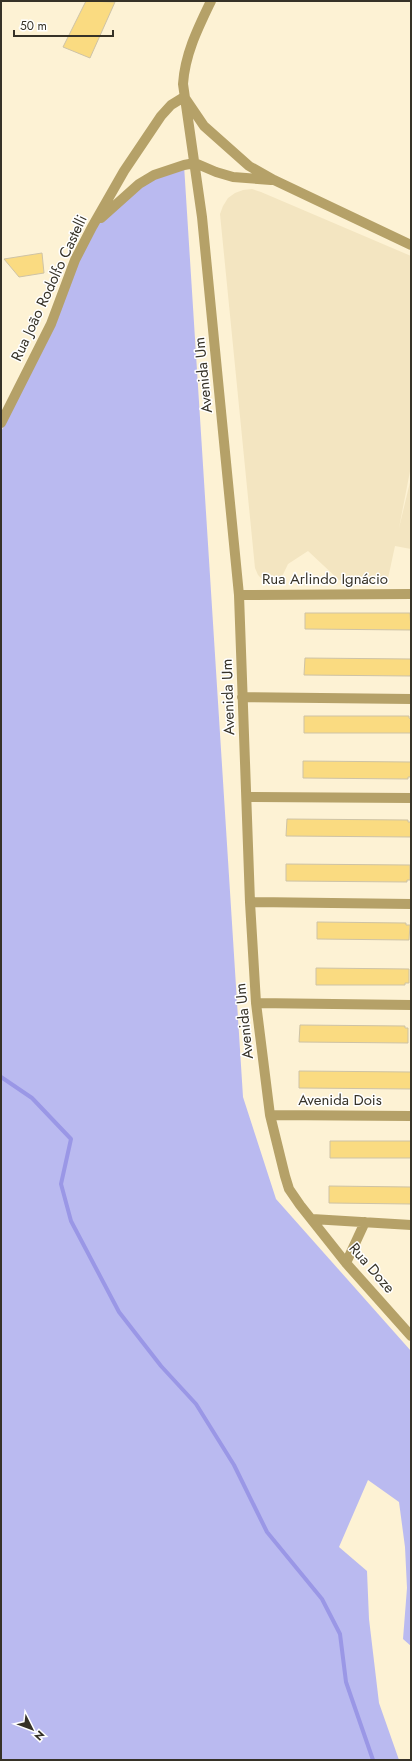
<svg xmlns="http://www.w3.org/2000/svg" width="412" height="1761" font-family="Jost,sans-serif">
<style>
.built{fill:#f3e5c1}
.green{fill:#babaf0}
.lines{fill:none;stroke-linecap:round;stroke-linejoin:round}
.stream{stroke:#9a97e6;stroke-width:4}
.building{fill:#fadb81;stroke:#cec3a6}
.minor{stroke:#b5a168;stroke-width:10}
.labels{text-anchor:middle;stroke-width:3;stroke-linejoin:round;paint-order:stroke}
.street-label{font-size:15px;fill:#363227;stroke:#fff}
</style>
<rect width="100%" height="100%" fill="#fdf2d4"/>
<path class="built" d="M252 189 261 192 411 256V466L399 528 411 478V549L395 546 387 583 339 580 308 551 288 564 278 585 271 584 264 581 258 575 255 568 220 214 223 206 228 198 235 193 243 190Z"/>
<path class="green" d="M184 165 243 1097 276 1199 411 1351V1646L403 1639 407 1588 405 1547 399 1502 368 1480 339 1547 367 1571 369 1619 379 1703 399 1760H1V432L96 220 154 175Z"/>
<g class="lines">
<path class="stream" d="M1 1077 32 1098 71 1139 61 1184 71 1221 119 1312 161 1366 196 1404 234 1465 267 1532 322 1599 340 1634 346 1682 373 1760"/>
</g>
<path class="building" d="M86 1 115 2 90 58 63 47Z
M42 253 44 273 19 277 4 259Z
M305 613H410L411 630 305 629Z
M305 658 411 659V674L410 676 304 675Z
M304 716H409V718L411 719V733H304Z
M303 761 411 762V777H408V779L303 778Z
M287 819 408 820V822H411V837L286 836Z
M286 864 410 865V880H407V882L286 881Z
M317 922 406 923V925H410L409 940 317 939Z
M316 968 409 969V983H405V985H316Z
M300 1025 405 1026V1028H408V1043L299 1042Z
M299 1071 411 1072V1089L299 1088Z
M330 1141H411V1158H330Z
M329 1186 411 1187V1204L329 1203Z"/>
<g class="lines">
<path class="minor" d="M211 1C198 28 185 54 183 84L202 217 239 595 250 902 256 1003 270 1115 285 1176 289 1189 300 1205 346 1263 411 1336
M185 98 204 126 249 166 274 180 411 245
M101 218 139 184 154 175 184 165 195 163 216 172 233 177 271 180
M1 423 51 324 75 260 92 227 124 171 161 116 171 105 184 97
M239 595 411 594
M242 697 411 699
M247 797 411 798
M250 902 411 904
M256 1003 411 1005
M270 1115 411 1116
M312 1219 411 1225
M346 1263 365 1222"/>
</g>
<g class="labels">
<g class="street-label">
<text transform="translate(49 288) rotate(-65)" y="5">Rua João Rodolfo Castelli</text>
<text transform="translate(203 375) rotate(-96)" y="5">Avenida Um</text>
<text x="325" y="584">Rua Arlindo Ignácio</text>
<text transform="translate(228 697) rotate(-92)" y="5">Avenida Um</text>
<text transform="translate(244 1021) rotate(-96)" y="5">Avenida Um</text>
<text x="340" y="1105">Avenida Dois</text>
<text transform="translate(372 1268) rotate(49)" y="5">Rua Doze</text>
</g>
</g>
<rect width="412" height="1761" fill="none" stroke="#363227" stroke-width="4"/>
<g transform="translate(32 1729) rotate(132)" stroke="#ffffff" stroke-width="3" paint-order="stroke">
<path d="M0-3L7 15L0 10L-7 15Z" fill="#363227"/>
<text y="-6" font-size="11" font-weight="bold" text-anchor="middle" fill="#363227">N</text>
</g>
<path d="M14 30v6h99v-6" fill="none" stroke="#363227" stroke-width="2"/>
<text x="20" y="30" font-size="12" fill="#363227" stroke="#ffffff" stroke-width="3" paint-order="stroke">50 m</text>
</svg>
